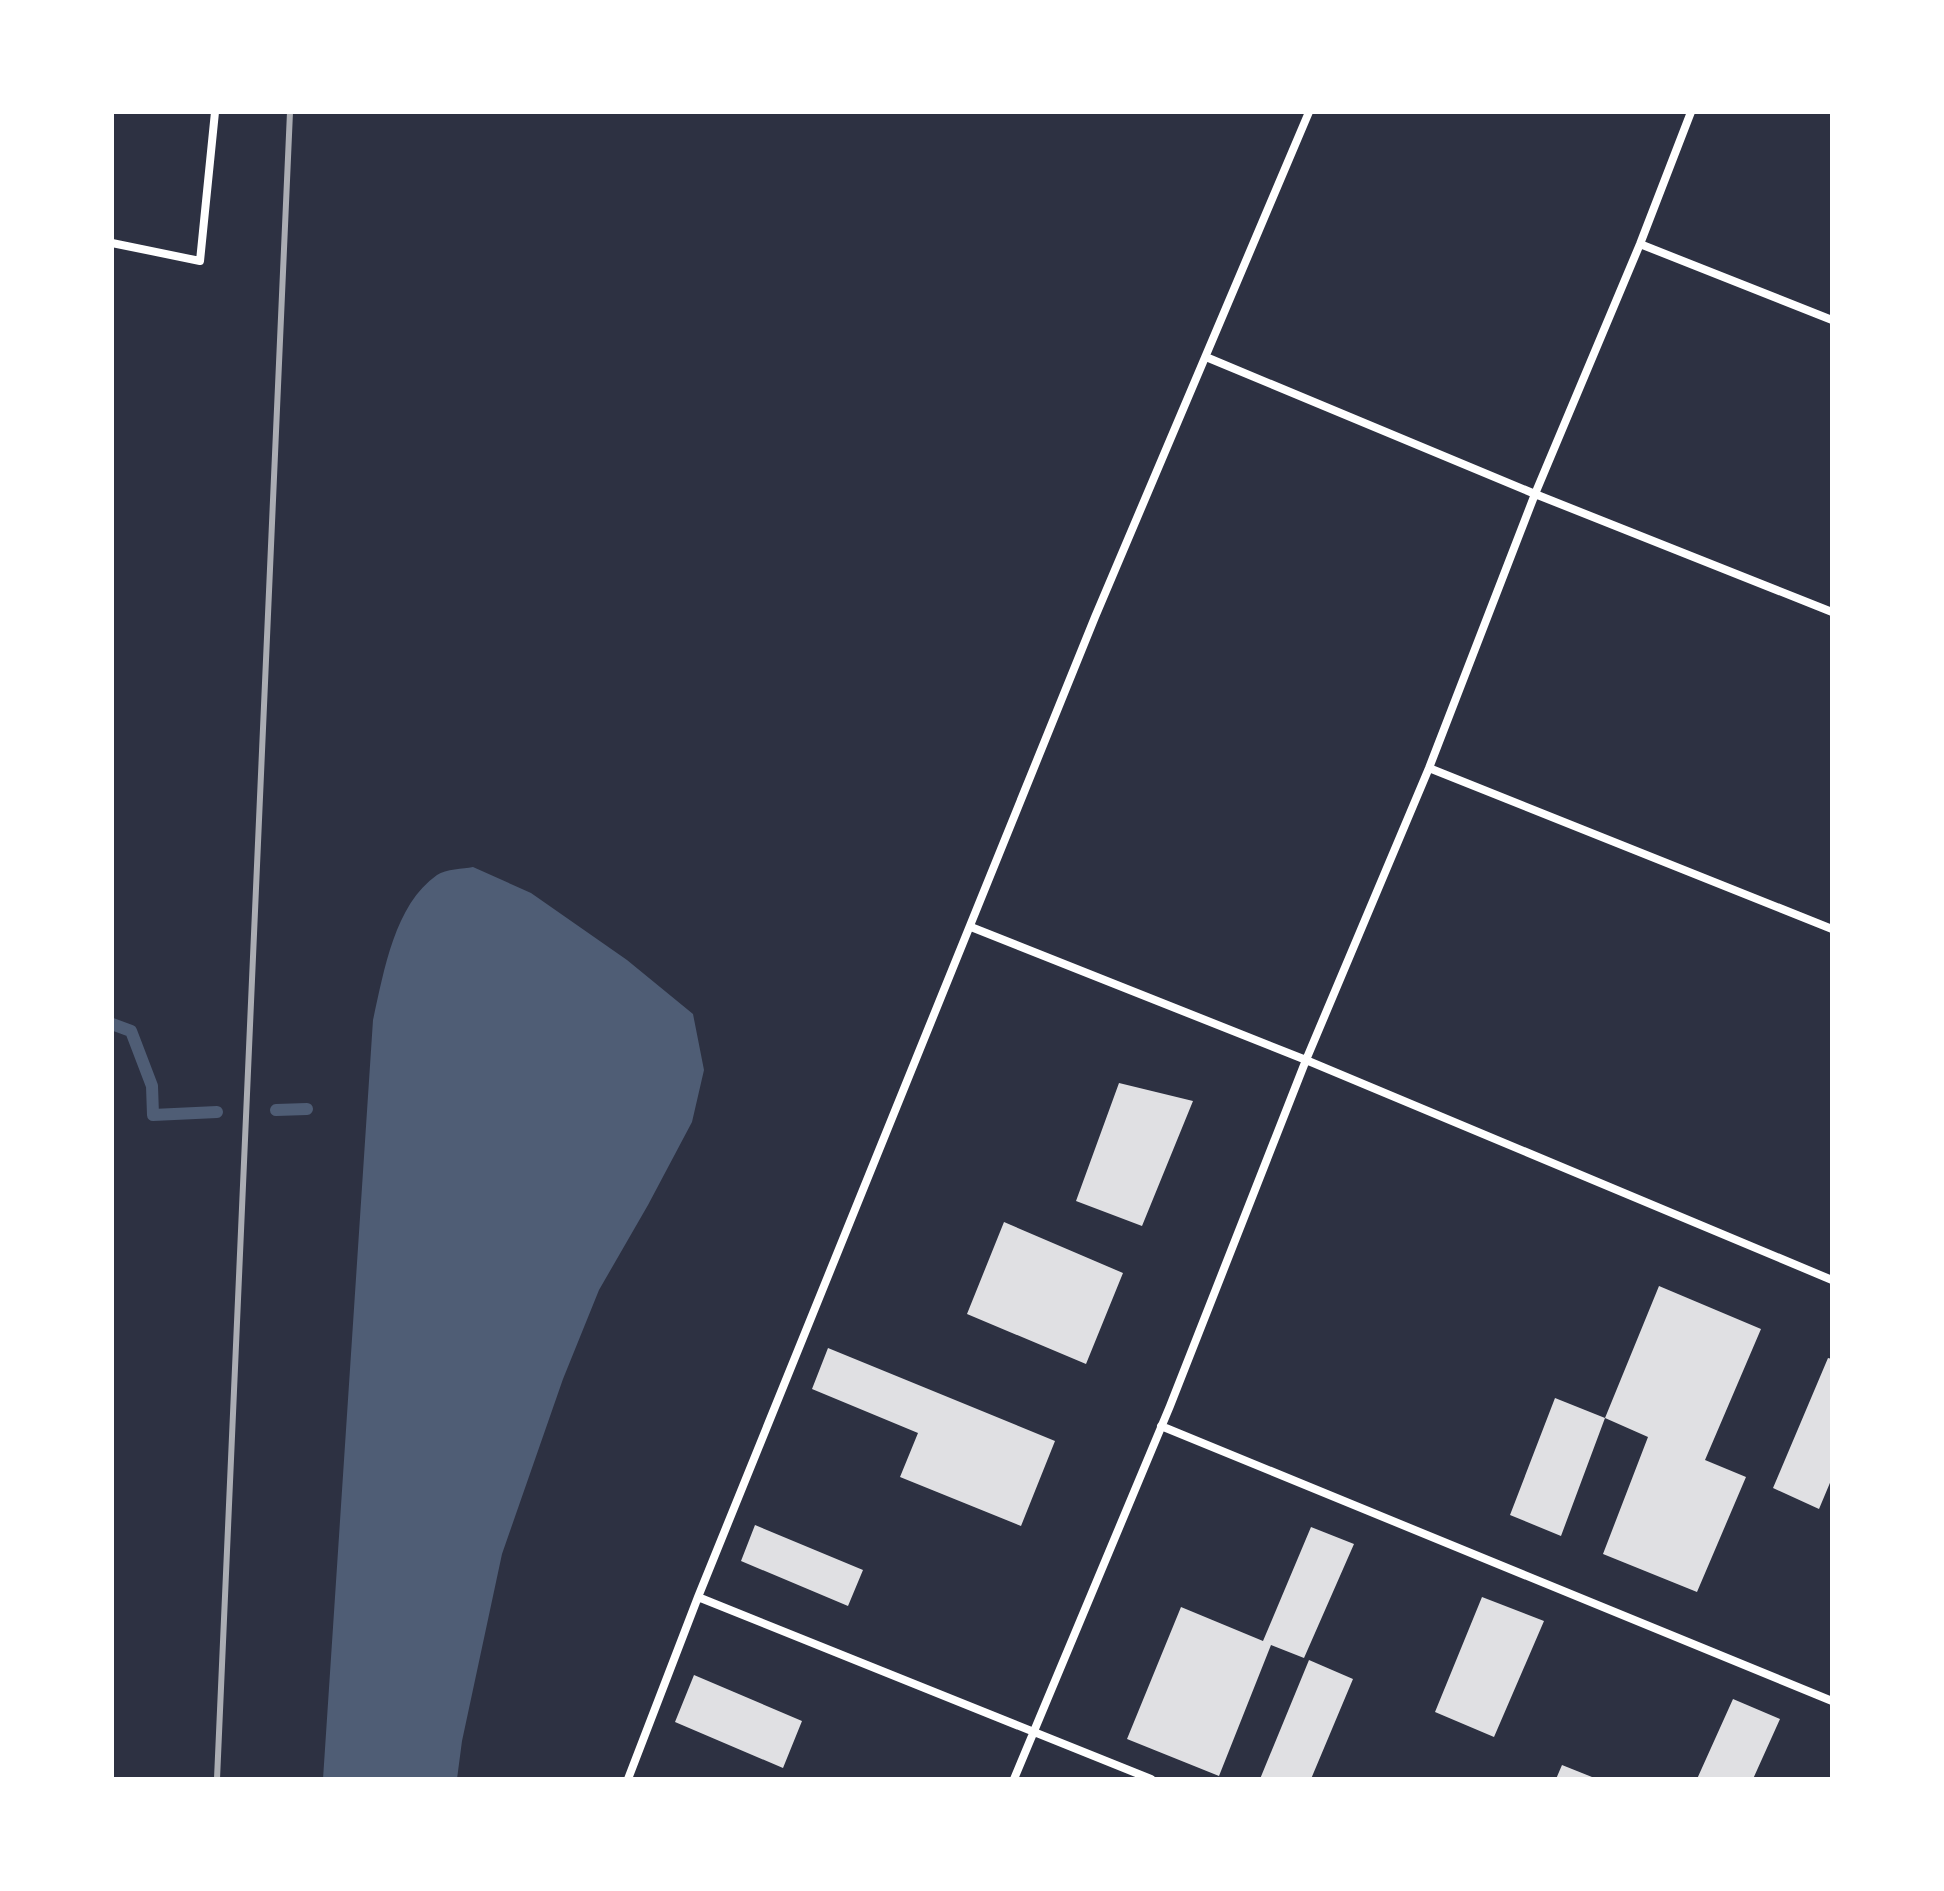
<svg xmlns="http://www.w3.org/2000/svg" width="1944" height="1891" font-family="Roboto,sans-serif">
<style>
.water{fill:#4f5d75}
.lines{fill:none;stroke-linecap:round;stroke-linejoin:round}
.stream{stroke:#4f5d75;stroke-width:12}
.building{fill:#e0e0e3}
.minor{stroke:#fff;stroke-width:8}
.rail{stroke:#abadb3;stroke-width:6}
</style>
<rect width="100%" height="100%" fill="#2d3142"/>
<path class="water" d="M473 867 531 893 627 960 693 1014 704 1070 692 1122 648 1205 599 1290 563 1379 502 1554 462 1741 457 1779H323L373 1020C384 972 394 905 437 875 446 869 463 869 473 867Z"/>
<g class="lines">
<path class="stream" d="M112 1024 131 1031 152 1086 153 1115 217 1112
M276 1110 307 1109"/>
</g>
<path class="building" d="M1119 1083 1193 1101 1142 1226 1076 1201Z
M1004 1222 1123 1273 1086 1364 967 1314Z
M1659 1286 1761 1329 1705 1460 1746 1477 1697 1592 1603 1554 1648 1437 1605 1418 1561 1536 1510 1515 1555 1398 1605 1418Z
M828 1348 1055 1441 1021 1526 900 1477 918 1433 812 1389Z
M1828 1358 1832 1359V1478L1819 1509 1773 1488Z
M755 1525 863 1570 848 1606 741 1561Z
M1311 1527 1354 1544 1304 1658 1271 1645 1219 1776 1127 1739 1181 1607 1263 1641Z
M1482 1597 1544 1621 1494 1737 1435 1712Z
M1309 1660 1353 1679 1311 1779H1260Z
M694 1675 802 1721 783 1768 675 1722Z
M1733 1699 1780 1719 1753 1779H1697Z
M1562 1765 1597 1779H1556Z"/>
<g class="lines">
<path class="minor" d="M112 243 200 261 215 112
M1640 244 1832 320
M1206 357 1535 494 1832 612
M1429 768 1832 929
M971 927 1306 1060 1832 1280
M1161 1426 1832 1701
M698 1597 1151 1779
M628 1779 698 1597 1095 617 1309 112
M1014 1779 1170 1406 1306 1060 1429 768 1535 494 1640 244 1691 112"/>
<path class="rail" d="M217 1779 290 112"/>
</g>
<rect width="1944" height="1891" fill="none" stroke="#ffffff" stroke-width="228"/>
</svg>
